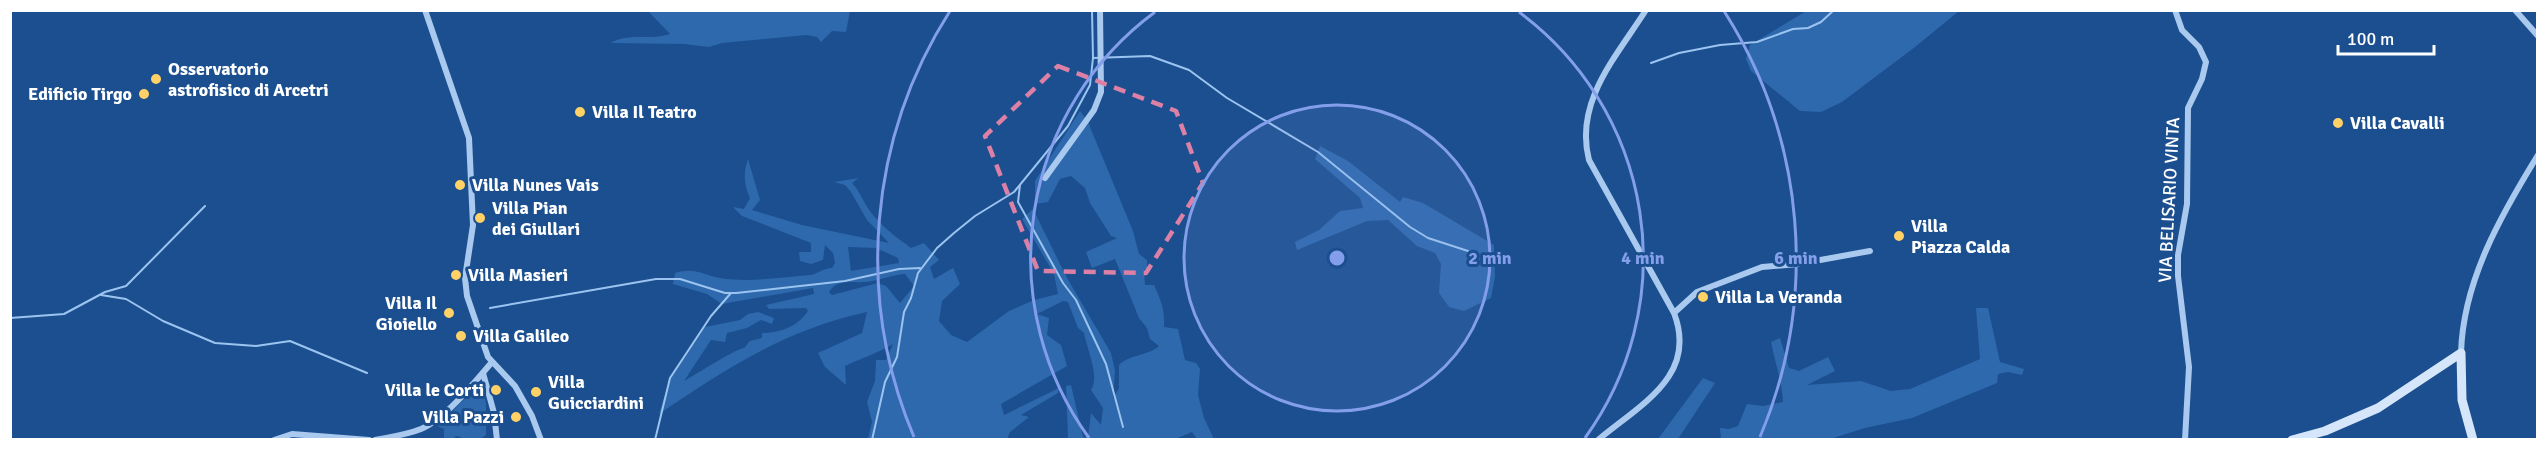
<svg xmlns="http://www.w3.org/2000/svg" width="2548" height="450" font-family="Signika,sans-serif">
<style>
.green{fill:#2e69ad;fill-rule:evenodd}
.lines{fill:none;stroke-linecap:round;stroke-linejoin:round}
.stream{stroke:#9cc4f0;stroke-width:2}
.street{stroke:#a9c9ee;stroke-width:6}
.secondary{stroke:#d6e6fa;stroke-width:9}
.marked{fill:none;stroke:#dd80a5;stroke-width:4.5;stroke-dasharray:12 8;stroke-linejoin:round}
.ring{fill:none;stroke:#839eea;stroke-width:3}
.poi-dot{fill:#ffd166;stroke:#1b4f8f;stroke-width:2}
.labels{text-anchor:middle;stroke-width:6;stroke-linejoin:round;paint-order:stroke}
.poi-label{font-size:18px;font-weight:bold;fill:#fff;stroke:#1b4f8f;text-anchor:start}
.street-label{font-size:18px;fill:#fff;stroke:#1b4f8f}
.centre{fill:#839eea;stroke:#1b4f8f;stroke-width:3}
.ring-label{font-size:18px;text-anchor:middle;font-weight:bold;fill:#839eea;stroke:#1b4f8f;stroke-width:6;stroke-linejoin:round;paint-order:stroke}
</style>
<rect width="100%" height="100%" fill="#1b4f8f"/>
<path class="green" d="M1808 10H1959V11L1915 47 1842 102 1821 112 1800 111 1751 71 1746 59 1750 45Z
M648 11H850L846 32 832 31 821 42 817 37 806 35 722 43 709 47 684 44 611 43C628 32 651 41 670 34Z
M1080 111 1088 122 1133 231 1139 254 1147 260V268L1144 270 1145 285H1154C1161 301 1165 309 1164 327L1178 329 1185 360 1196 363 1200 369 1198 395 1204 418 1214 439H1197L1192 432 1175 439H1068L1066 386 1071 385 1083 437 1088 438 1091 413 1101 425 1103 408 1091 390C1100 377 1087 349 1084 333L1078 328 1068 302 1063 301 1037 314 1049 318 1047 335 1061 345 1067 366 1001 404 1004 415 1059 388 1058 393 1021 415 1029 417 1010 432 1007 439H868L872 422 867 402 875 381 876 360H886L893 344C879 353 861 358 845 366L846 385 825 367 818 353 862 333 867 312C785 330 729 367 659 414L670 378 705 327 740 320 748 314 758 312 774 318 772 324 761 320 747 328 727 333 725 342 711 340 684 381C695 375 737 348 744 348L750 341 762 338V333C780 333 797 327 808 311L806 308 769 309 766 305 814 294 813 288 722 304 707 294 673 284 675 273C694 267 701 274 720 278 748 283 782 277 810 275 818 274 823 268 832 268L835 263 833 253 825 245 823 260 811 264 800 261 799 252H811V243L742 216 733 207 744 209 750 198C744 185 743 173 748 159L760 200 752 210 802 225 889 243 867 220 851 192 845 185 834 182 859 178 852 183C860 191 863 202 870 211 881 226 896 237 911 248L924 243 939 260 930 267 934 279 953 268 960 284 942 301 939 321 951 335 967 342 1009 311 1034 300 1058 294 1054 274 1022 219 1033 209 1067 278 1111 353 1115 371 1113 399 1119 388V365C1130 354 1148 356 1159 346L1150 339 1147 328 1139 318 1115 259 1092 268 1086 252 1117 238 1111 236 1090 203 1085 188 1071 176 1060 179 1048 202 1035 204V181ZM848 247 876 248 898 258 899 263 851 271ZM905 274 914 286 900 303 886 286 878 283 832 295 829 292C837 278 852 283 865 282 878 281 891 275 905 274Z
M1320 146 1348 161 1400 202 1403 197 1423 203 1494 245 1495 277 1491 298 1464 311 1449 307 1439 293 1441 264 1435 253 1417 246 1388 220 1367 221 1297 250 1295 242 1319 230 1340 211 1363 208 1360 198 1315 159Z
M1976 308H1988L2000 362 2024 369 2022 375 2008 372 1998 374 1997 383 1912 418 1865 428 1830 439H1721L1720 428 1729 429 1738 426 1747 404 1763 406 1783 402C1782 381 1775 363 1771 342L1780 338 1789 368 1799 371 1828 357 1835 371 1807 385 1861 381 1891 391 1910 389 1980 359Z
M1703 378 1715 383 1678 439H1658Z
M481 383 486 403V435L480 439H460L461 437 456 436 453 439H444V429L437 426Z"/>
<g class="lines">
<path class="stream" d="M1093 58 1150 56 1189 70 1227 98 1318 152 1410 227 1428 238 1468 251 1481 263
M1651 63 1679 53 1720 45 1757 42 1793 29 1808 28 1821 22 1834 10
M1020 185 1018 202 1063 283 1076 300 1106 364 1123 427
M101 295 126 299 163 321 215 343 256 346 290 341 367 373
M490 308 656 279H680L725 293H736L845 281 899 269 920 268
M10 318 64 314 105 292 126 286 205 206
M655 440 670 378 711 316 731 293
M872 440 885 382 897 357 904 312 911 298 918 273 937 248 954 233 975 216 1014 192 1068 126 1090 85 1093 58 1092 10"/>
<path class="street" d="M425 10 469 138 473 225 465 278 467 296 488 357 515 386 532 416 541 440
M2175 10 2182 30 2199 47 2206 62 2202 79 2188 108 2187 204 2178 255V276L2189 367 2185 440
M2515 10 2538 36
M1045 178 1094 110 1101 92 1100 10
M1674 313 1697 292 1762 267 1798 264 1870 251
M2461 353C2463 281 2501 215 2538 155
M483 373 494 413 497 440
M274 440 292 434 369 440
M375 440C390 437 406 435 421 429 445 419 475 382 492 362
M1598 440C1641 404 1698 376 1674 313L1589 160C1574 102 1616 57 1646 10"/>
<path class="secondary" d="M2292 440 2325 431 2378 408 2461 353 2462 400 2473 440"/>
</g>
<path class="marked" d="M1058 66 1176 111 1203 183 1146 273 1038 271 985 136Z"/>
<circle cx="1337" cy="258" r="153" fill="#839eea" fill-opacity=".12"/>
<g class="ring">
<circle cx="1337" cy="258" r="153"/>
<path d="M1089 438A306 306 0 0 1 1155 12M1519 12A306 306 0 0 1 1585 438"/>
<path d="M914 437A459 459 0 0 1 950 11M1724 11A459 459 0 0 1 1760 437"/>
</g>
<g class="poi-dot">
<circle cx="156" cy="79" r="6"/>
<circle cx="144" cy="94" r="6"/>
<circle cx="580" cy="112" r="6"/>
<circle cx="2338" cy="123" r="6"/>
<circle cx="460" cy="185" r="6"/>
<circle cx="480" cy="218" r="6"/>
<circle cx="1899" cy="236" r="6"/>
<circle cx="456" cy="275" r="6"/>
<circle cx="1703" cy="297" r="6"/>
<circle cx="449" cy="313" r="6"/>
<circle cx="461" cy="336" r="6"/>
<circle cx="496" cy="390" r="6"/>
<circle cx="536" cy="392" r="6"/>
<circle cx="516" cy="417" r="6"/>
</g>
<g class="labels">
<g class="poi-label">
<text x="168" y="75">Osservatorio<tspan x="168" dy="21">astrofisico di Arcetri</tspan></text>
<text x="132" y="100" text-anchor="end">Edificio Tirgo</text>
<text x="592" y="118">Villa Il Teatro</text>
<text x="2350" y="129">Villa Cavalli</text>
<text x="472" y="191">Villa Nunes Vais</text>
<text x="492" y="214">Villa Pian<tspan x="492" dy="21">dei Giullari</tspan></text>
<text x="1911" y="232">Villa<tspan x="1911" dy="21">Piazza Calda</tspan></text>
<text x="468" y="281">Villa Masieri</text>
<text x="1715" y="303">Villa La Veranda</text>
<text x="437" y="309" text-anchor="end">Villa Il<tspan x="437" dy="21">Gioiello</tspan></text>
<text x="473" y="342">Villa Galileo</text>
<text x="548" y="388">Villa<tspan x="548" dy="21">Guicciardini</tspan></text>
<text x="484" y="396" text-anchor="end">Villa le Corti</text>
<text x="504" y="423" text-anchor="end">Villa Pazzi</text>
</g>
<g class="street-label">
<text transform="translate(2169 200) rotate(-87)" y="6">VIA BELISARIO VINTA</text>
</g>
</g>
<circle cx="1337" cy="258" r="9" class="centre"/>
<g class="ring-label">
<text x="1490" y="264">2 min</text>
<text x="1643" y="264">4 min</text>
<text x="1796" y="264">6 min</text>
</g>
<rect width="2548" height="450" fill="none" stroke="#ffffff" stroke-width="24"/>
<path d="M2338 45v9h96v-9" fill="none" stroke="#ffffff" stroke-width="3"/>
<text x="2347" y="45" font-size="18" fill="#ffffff" stroke="#1b4f8f" stroke-width="4.5" paint-order="stroke">100 m</text>
</svg>
